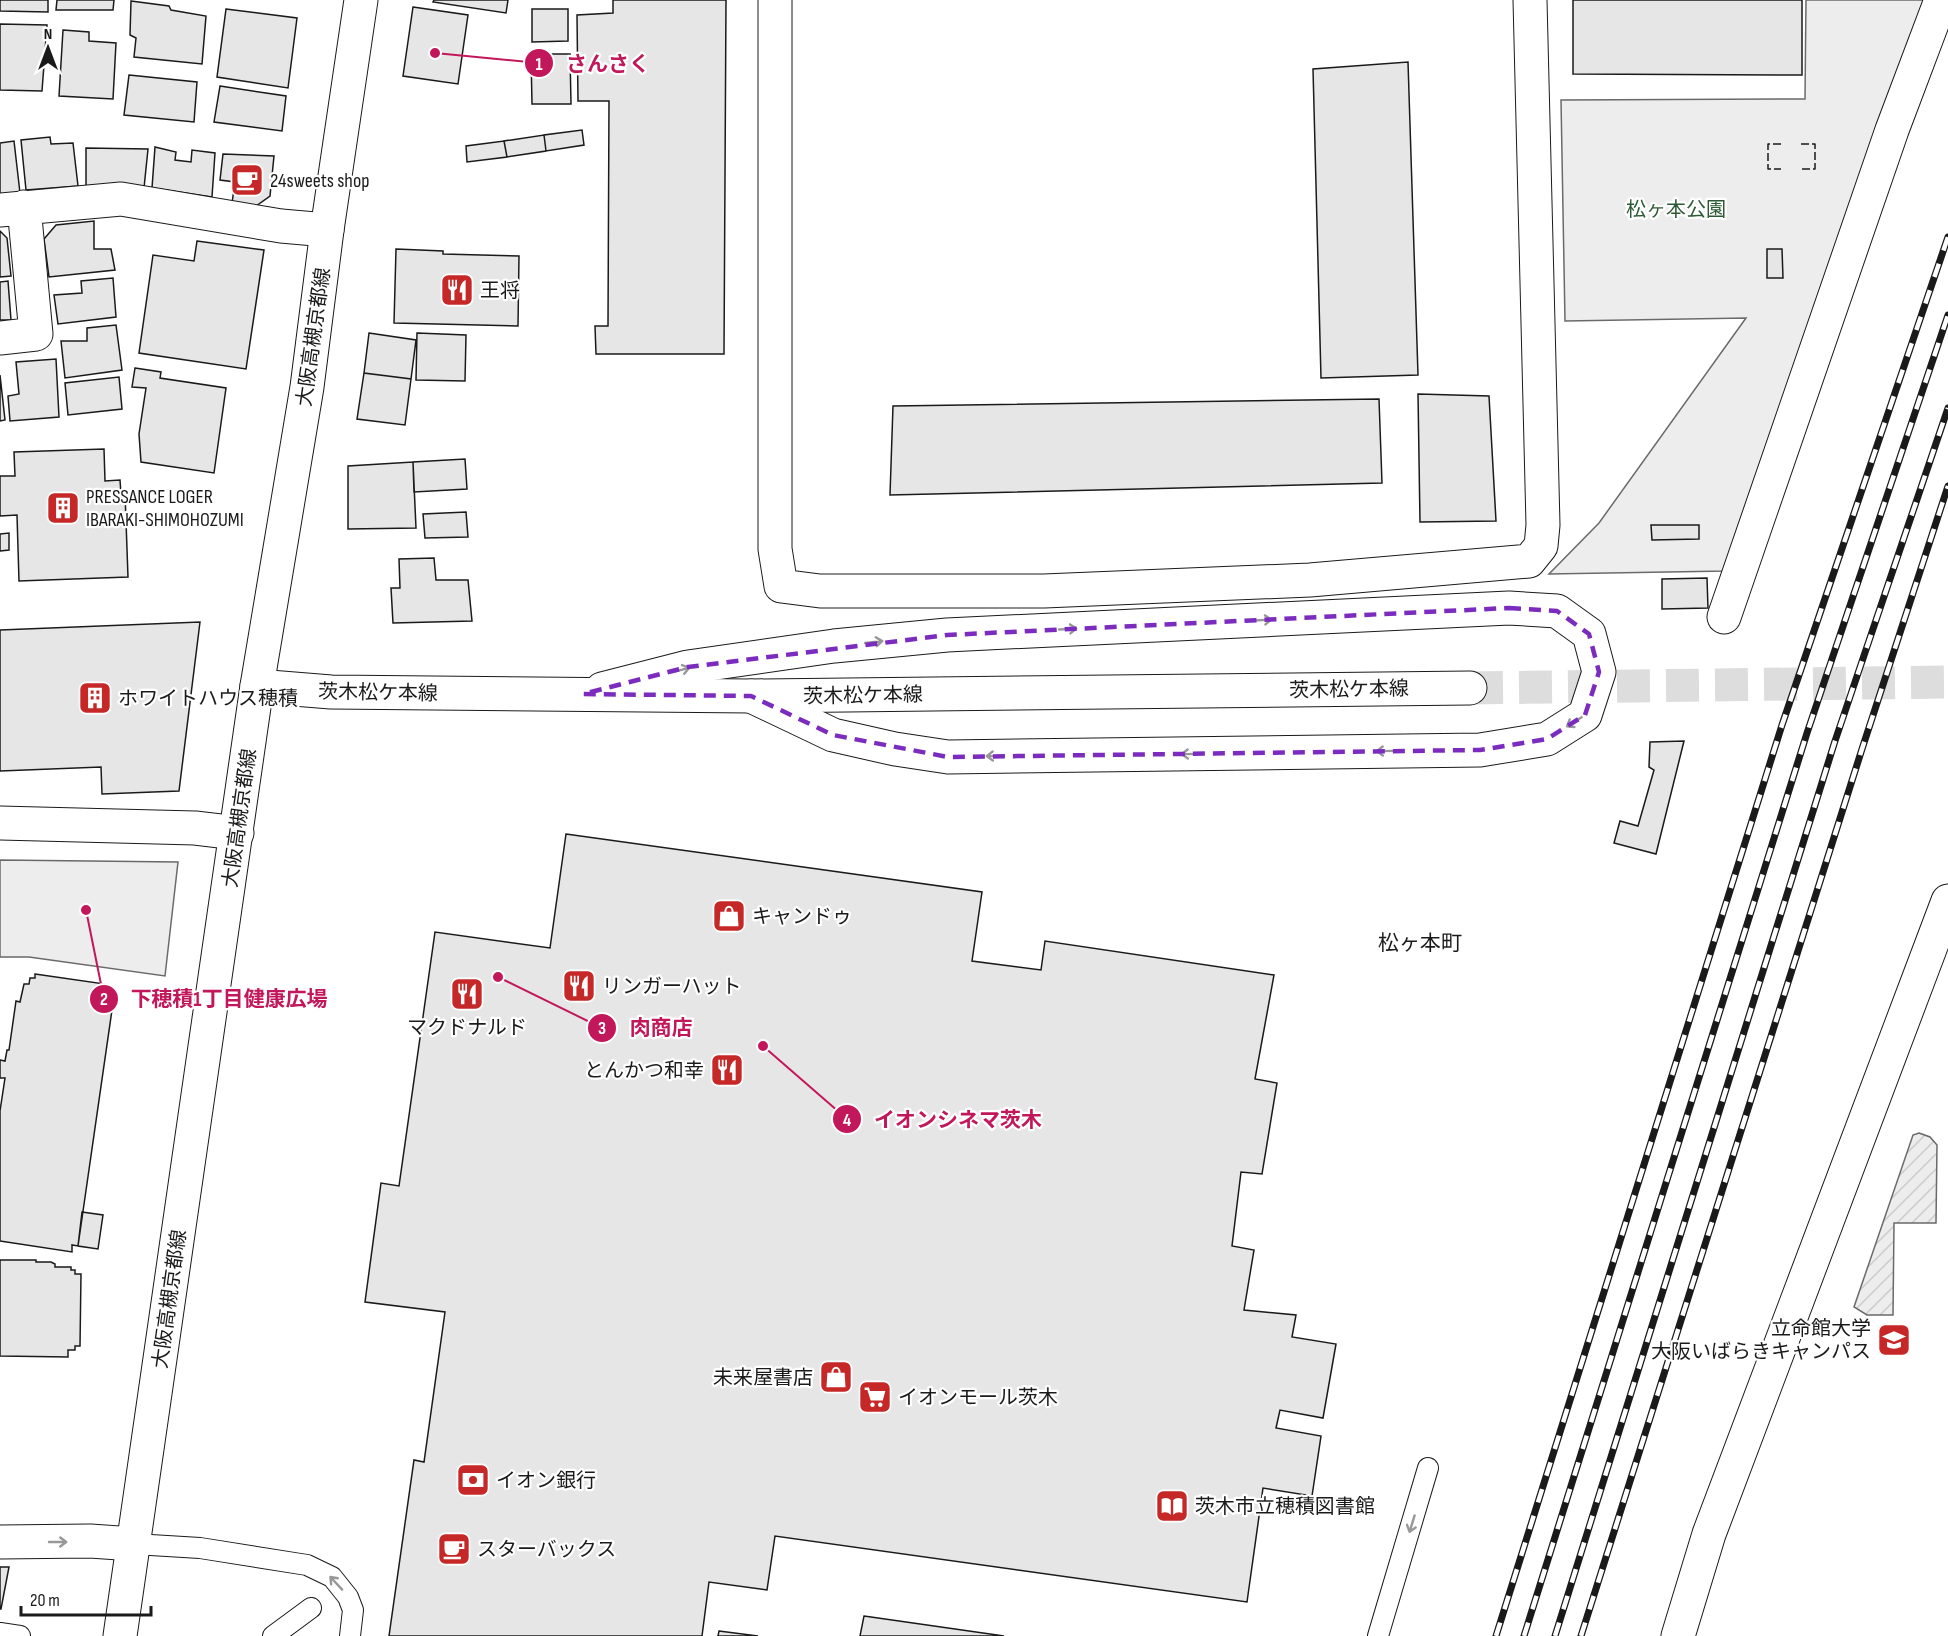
<svg xmlns="http://www.w3.org/2000/svg" width="1948" height="1636" font-family="'Sofia Sans Condensed','Noto Sans JP',sans-serif">
<style>
.park{fill:#ededed;stroke:#6a6a6a;stroke-width:1.5}
.garden{fill:url(#garden-furrows);stroke:#6a6a6a;stroke-width:1.5}
.building{fill:#e6e6e6;stroke:#1a1a1a;stroke-width:1.5}
.lines{fill:none;stroke-linecap:round;stroke-linejoin:round}
.secondary-tunnel{stroke:#ddd;stroke-width:33;stroke-dasharray:33 16;stroke-linecap:butt}
.lane-casing{stroke:#1a1a1a;stroke-width:22}
.street-casing{stroke:#1a1a1a;stroke-width:35}
.secondary-casing{stroke:#1a1a1a;stroke-width:35}
.primary-casing{stroke:#1a1a1a;stroke-width:35}
.lane{stroke:#fff;stroke-width:20}
.street{stroke:#fff;stroke-width:33}
.secondary{stroke:#fff;stroke-width:33}
.primary{stroke:#fff;stroke-width:33}
.rail-casing{stroke:#1a1a1a;stroke-width:7}
.rail{stroke:#fff;stroke-width:4.5;stroke-dasharray:14;stroke-linecap:butt}
.fence{stroke:#1a1a1a;stroke-width:1.5;stroke-dasharray:8 3;stroke-linecap:butt}
.oneway{stroke:#989898}
.marked{fill:none;stroke:#7b2cbf;stroke-width:4.5;stroke-dasharray:12 8;stroke-linejoin:round}
.labels{text-anchor:middle;stroke-width:4.5;stroke-linejoin:round;paint-order:stroke}
.poi-label{font-size:20px;fill:#1a1a1a;stroke:#fff;text-anchor:start}
.park-label{font-size:20px;fill:#2b5a34;stroke:#fff}
.street-label{font-size:20px;fill:#1a1a1a;stroke:#fff}
.neighbourhood-label{font-size:21px;fill:#1a1a1a;stroke:#fff}
.leader{fill:none;stroke:#c2185b;stroke-width:2}
.callout-dot{fill:#c2185b;stroke:#fff;stroke-width:2}
.mark-label{font-size:18px;text-anchor:middle;font-weight:bold;fill:#fff}
.callout-label{font-size:21px;text-anchor:middle;font-weight:bold;fill:#c2185b;stroke:#fff;stroke-width:4.5;stroke-linejoin:round;paint-order:stroke}
</style>
<defs>
<pattern id="garden-furrows" width="10" height="10" patternUnits="userSpaceOnUse" patternTransform="scale(1.5)"><rect width="10" height="10" fill="#ededed"/><path d="M-1 1l2-2M0 10L10 0M9 11l2-2" fill="none" stroke="#cbcbcb"/></pattern>
</defs>
<rect width="100%" height="100%" fill="#fff"/>
<path class="park" d="M1806 0H1926L1727 571 1549 574 1599 523 1746 318 1565 321 1561 100 1805 99Z
M0 860 178 862 165 976 29 957H0Z"/>
<path class="garden" d="M1919 1133 1930 1137 1937 1145 1936 1223H1894L1893 1315H1867L1854 1307 1913 1135Z"/>
<path class="building" d="M0 0H48V12L0 11Z
M57 0H114L113 10H56Z
M434 0H508L506 13 433 2Z
M613 0H726L724 354H596L595 326H608L609 101H578L577 15 613 13Z
M1573 0H1802V75L1573 74Z
M131 1 169 6 171 10 206 16 202 64 134 57 136 38 130 35Z
M413 7 468 15 458 84 403 76Z
M226 9 297 18 288 88 217 77Z
M532 9H568V41L532 42Z
M0 24 47 25 42 91 0 90Z
M63 30 89 32V41L116 43 113 99 59 96Z
M531 54H570L571 104H532Z
M1408 62 1418 375 1321 378 1313 69Z
M129 75 197 82 194 122 124 115Z
M220 86 286 96 282 131 214 122Z
M582 130 584 145 546 151 544 135Z
M544 135 546 151 507 157 504 141Z
M50 137 51 144 73 143 78 186 26 190 21 140Z
M14 141 20 193 0 195V143Z
M504 141 507 157 467 162 466 146Z
M155 147 176 152 175 160 191 162 192 150 215 153 212 197 152 188Z
M86 148 148 149 144 188 86 187Z
M223 154 274 156 270 196 256 206 232 203 235 182 220 180Z
M94 221V249H111L115 270 49 277 44 239 56 225Z
M0 231 7 238 11 276 0 277Z
M197 241 264 250 246 369 139 353 153 255 194 261Z
M396 249 443 251V254L519 256 518 326 394 323Z
M1767 249H1782L1783 278H1767Z
M113 278 116 317 58 324 54 295 82 293 81 281Z
M8 281 11 320H0V282Z
M116 325 122 370 65 378 61 341H87V328Z
M369 333 416 340 411 379 364 373Z
M417 333 466 335 465 381 416 380Z
M56 359 59 417 10 421 8 396 19 394 16 362Z
M135 368 161 372 160 378 226 388 214 473 141 462 139 434 146 388 132 387Z
M364 373 411 379 405 425 357 419Z
M0 375 5 420 0 421Z
M119 377 122 409 68 415 65 383Z
M1418 394 1489 396 1496 521 1420 522Z
M1379 399 1382 483 890 495 893 406Z
M104 449 105 481 120 480 121 494 125 493 128 577 19 581 17 515 0 516V476H15L14 452Z
M465 459 467 489 414 492 413 462Z
M413 462 416 528 348 529V466Z
M466 512 468 537 425 538 423 514Z
M1651 525H1699V539L1652 540Z
M9 533V550L0 551V534Z
M434 558 436 580H468L472 621 393 623 391 588H400L399 559Z
M1707 578 1708 608 1662 609V579Z
M200 622 179 791 102 794 101 767 0 771V630Z
M1684 741 1656 854 1614 843 1620 821 1638 826 1654 770 1649 767 1650 742Z
M566 834 982 892 972 961 1041 970 1045 941 1274 975 1255 1079 1277 1083 1262 1174 1241 1172 1232 1246 1254 1250 1244 1310 1296 1315 1292 1337 1336 1344 1323 1418 1280 1410 1276 1428 1321 1436 1312 1496 1263 1488 1247 1602 775 1536 767 1590 709 1582 702 1636H389L414 1460 424 1462 445 1312 365 1302 381 1183 399 1186 435 932 550 948Z
M35 974 105 984 104 988 109 989 108 996H114L78 1246 72 1245V1252L0 1241V1111L5 1078H0V1060L5 1061 7 1050H9L16 1001 20 1002 24 984H29L30 978H35Z
M82 1212 103 1215 98 1249 78 1246Z
M0 1260H36V1262H51L55 1264V1267H71V1270H75V1274H81L80 1346H75V1350H68V1357L0 1356Z
M0 1567H9L1 1609H0Z
M864 1616 1004 1636H860Z
M719 1631 758 1636H718Z"/>
<g class="lines">
<path class="secondary-tunnel" d="M1470 688 1948 682"/>
<defs>
<path id="lane" d="M134 1544 200 1548 307 1565 332 1577 348 1597 353 1610 350 1636
M0 1633 20 1636
M273 1636 311 1608
M1378 1636 1428 1468"/>
<path id="street" d="M775 0V549L781 586 820 591H1044L1310 580 1529 561 1541 546 1543 525 1530 0
M0 210 121 199 281 226 327 230
M0 338 36 334 24 207
M1724 617 1892 130 1941 0
M602 689 688 667 834 646 947 635 1509 608 1557 611 1589 634 1599 672 1585 715 1547 739 1480 750 948 757 895 749 833 735 751 696
M0 823 195 828 237 833
M0 1542 90 1541 134 1544"/>
<path id="secondary" d="M257 686 331 692 751 696 1470 688
M1678 1636 1709 1534 1948 901"/>
<path id="primary" d="M120 1636 257 686 307 387 327 230 361 0"/>
</defs>
<use href="#lane" class="lane-casing"/>
<use href="#street" class="street-casing"/>
<use href="#secondary" class="secondary-casing"/>
<use href="#primary" class="primary-casing"/>
<use href="#lane" class="lane"/>
<use href="#street" class="street"/>
<use href="#secondary" class="secondary"/>
<use href="#primary" class="primary"/>
<defs>
<path id="rail" d="M1496 1636 1782 725 1948 237
M1524 1636 1807 733 1948 315
M1555 1636 1835 741 1948 408
M1581 1636 1862 749 1948 486"/>
</defs>
<use href="#rail" class="rail-casing"/>
<use href="#rail" class="rail"/>
<path class="fence" d="M1781 144H1768V169H1781
M1801 144H1815V169H1802"/>
</g>
<defs><path id="oneway-shaft" d="M-6 0H5M1.5-3L5.5 0L1.5 3" fill="none" stroke-width="1.6" stroke-linecap="round" stroke-linejoin="round" transform="scale(1.5)"/></defs>
<g class="oneway">
<use href="#oneway-shaft" transform="translate(1263 620) rotate(-3)"/>
<use href="#oneway-shaft" transform="translate(1068 629) rotate(-3)"/>
<use href="#oneway-shaft" transform="translate(874 642) rotate(-6)"/>
<use href="#oneway-shaft" transform="translate(681 670) rotate(-14)"/>
<use href="#oneway-shaft" transform="translate(1574 722) rotate(148)"/>
<use href="#oneway-shaft" transform="translate(1385 751) rotate(179)"/>
<use href="#oneway-shaft" transform="translate(1190 754) rotate(179)"/>
<use href="#oneway-shaft" transform="translate(995 756) rotate(179)"/>
<use href="#oneway-shaft" transform="translate(1412 1524) rotate(107)"/>
<use href="#oneway-shaft" transform="translate(58 1542)"/>
<use href="#oneway-shaft" transform="translate(336 1583) rotate(-133)"/>
</g>
<path class="marked" d="M1509 608 1557 611 1589 634 1599 672 1585 715 1547 739 1480 750 948 757 833 735 751 696 583 694 688 667 947 635Z"/>
<defs>
<symbol id="cafe-square" viewBox="-11 -11 22 22"><rect x="-9" y="-9" width="18" height="18" rx="4" fill="#c62828" stroke="#fff"/><path d="M-5.5-4.5H6V0H3Q3 3.5 0 3.5H-2.5Q-5.5 3.5-5.5 0ZM3-3.2v2h1.7v-2ZM-6 4.5H4V6H-6Z" fill="#fff"/></symbol>
<symbol id="restaurant-square" viewBox="-11 -11 22 22"><rect x="-9" y="-9" width="18" height="18" rx="4" fill="#c62828" stroke="#fff"/><path d="M-5-6h1v4h1v-4h1v4h1v-4h1v5L-1.5 .5V6h-2V.5L-5-1ZM5-6V6H3V1.5H1.5Q1.5-4 5-6Z" fill="#fff"/></symbol>
<symbol id="building-square" viewBox="-11 -11 22 22"><rect x="-9" y="-9" width="18" height="18" rx="4" fill="#c62828" stroke="#fff"/><path d="M-4-6H4V6H1V3H-1V6H-4ZM-2.5-4.3h1.7v1.8h-1.7ZM.8-4.3h1.7v1.8H.8ZM-2.5-1h1.7V.8h-1.7ZM.8-1h1.7V.8H.8Z" fill="#fff"/></symbol>
<symbol id="shop-square" viewBox="-11 -11 22 22"><rect x="-9" y="-9" width="18" height="18" rx="4" fill="#c62828" stroke="#fff"/><path d="M-5-2.5h2.3a2.7 3.5 0 0 1 5.4 0H5L5.5 6h-11ZM-1.5-2.5h3a1.5 2.3 0 0 0-3 0Z" fill="#fff"/></symbol>
<symbol id="university-square" viewBox="-11 -11 22 22"><rect x="-9" y="-9" width="18" height="18" rx="4" fill="#c62828" stroke="#fff"/><path d="M0-5L7-2L0 1L-7-2ZM-4 1L0 2.5L4 1V4Q0 6-4 4Z" fill="#fff"/></symbol>
<symbol id="supermarket-square" viewBox="-11 -11 22 22"><rect x="-9" y="-9" width="18" height="18" rx="4" fill="#c62828" stroke="#fff"/><path d="M-6-5.5h2.5l.6 2H6L4.5 2H-2.5L-4.4-4H-6ZM-1.5 3.2a1.3 1.3 0 1 0 .1 0ZM3 3.2a1.3 1.3 0 1 0 .1 0Z" fill="#fff"/></symbol>
<symbol id="bank-square" viewBox="-11 -11 22 22"><rect x="-9" y="-9" width="18" height="18" rx="4" fill="#c62828" stroke="#fff"/><path d="M-6-4H6V4H-6ZM0-2.3a2.3 2.3 0 1 0 0 4.6a2.3 2.3 0 1 0 0-4.6Z" fill="#fff"/></symbol>
<symbol id="library-square" viewBox="-11 -11 22 22"><rect x="-9" y="-9" width="18" height="18" rx="4" fill="#c62828" stroke="#fff"/><path d="M-6-4Q-3-5.5-.7-3.5V5Q-3 3-6 4ZM6-4Q3-5.5 .7-3.5V5Q3 3 6 4Z" fill="#fff"/></symbol>
</defs>
<g fill-rule="evenodd">
<use href="#cafe-square" x="228" y="161" width="38" height="38"/>
<use href="#restaurant-square" x="438" y="271" width="38" height="38"/>
<use href="#building-square" x="44" y="489" width="38" height="38"/>
<use href="#building-square" x="76" y="679" width="38" height="38"/>
<use href="#shop-square" x="710" y="897" width="38" height="38"/>
<use href="#restaurant-square" x="560" y="967" width="38" height="38"/>
<use href="#restaurant-square" x="448" y="975" width="38" height="38"/>
<use href="#restaurant-square" x="708" y="1051" width="38" height="38"/>
<use href="#university-square" x="1875" y="1321" width="38" height="38"/>
<use href="#shop-square" x="817" y="1358" width="38" height="38"/>
<use href="#supermarket-square" x="856" y="1378" width="38" height="38"/>
<use href="#bank-square" x="454" y="1461" width="38" height="38"/>
<use href="#library-square" x="1153" y="1487" width="38" height="38"/>
<use href="#cafe-square" x="435" y="1530" width="38" height="38"/>
</g>
<g class="labels">
<g class="poi-label">
<text x="270" y="187">24sweets shop</text>
<text x="480" y="297">王将</text>
<text x="86" y="503">PRESSANCE LOGER<tspan x="86" dy="23">IBARAKI-SHIMOHOZUMI</tspan></text>
<text x="118" y="705">ホワイトハウス穂積</text>
<text x="752" y="923">キャンドゥ</text>
<text x="602" y="993">リンガーハット</text>
<text x="467" y="1034" text-anchor="middle">マクドナルド</text>
<text x="704" y="1077" text-anchor="end">とんかつ和幸</text>
<text x="1871" y="1335" text-anchor="end">立命館大学<tspan x="1871" dy="23">大阪いばらきキャンパス</tspan></text>
<text x="813" y="1384" text-anchor="end">未来屋書店</text>
<text x="898" y="1404">イオンモール茨木</text>
<text x="496" y="1487">イオン銀行</text>
<text x="1195" y="1513">茨木市立穂積図書館</text>
<text x="477" y="1556">スターバックス</text>
</g>
<g class="park-label">
<text x="1676" y="216">松ヶ本公園</text>
</g>
<g class="street-label">
<text transform="translate(313 337) rotate(-82)" y="7">大阪高槻京都線</text>
<text transform="translate(1349 689) rotate(-1)" y="7">茨木松ケ本線</text>
<text transform="translate(378 692) rotate(1)" y="7">茨木松ケ本線</text>
<text transform="translate(863 695) rotate(-1)" y="7">茨木松ケ本線</text>
<text transform="translate(239 818) rotate(-82)" y="7">大阪高槻京都線</text>
<text transform="translate(169 1299) rotate(-82)" y="7">大阪高槻京都線</text>
</g>
<g class="neighbourhood-label">
<text x="1420" y="950">松ヶ本町</text>
</g>
</g>
<path class="leader" d="M435 53L539 63M86 910L104 999M498 977L602 1028M763 1046L847 1119"/>
<g class="callout-dot">
<circle cx="435" cy="53" r="6"/>
<circle cx="86" cy="910" r="6"/>
<circle cx="498" cy="977" r="6"/>
<circle cx="763" cy="1046" r="6"/>
<circle cx="539" cy="63" r="15"/>
<circle cx="104" cy="999" r="15"/>
<circle cx="602" cy="1028" r="15"/>
<circle cx="847" cy="1119" r="15"/>
</g>
<g class="mark-label">
<text x="539" y="70">1</text>
<text x="104" y="1005">2</text>
<text x="602" y="1034">3</text>
<text x="847" y="1126">4</text>
</g>
<g class="callout-label">
<text x="608" y="71">さんさく</text>
<text x="229" y="1006">下穂積1丁目健康広場</text>
<text x="661" y="1035">肉商店</text>
<text x="958" y="1127">イオンシネマ茨木</text>
</g>
<g transform="translate(48 48)" stroke="#ffffff" stroke-width="4.5" paint-order="stroke">
<path d="M0-4.5L10 22L0 15L-10 22Z" fill="#1a1a1a"/>
<text y="-9" font-size="16" font-weight="bold" text-anchor="middle" fill="#1a1a1a">N</text>
</g>
<path d="M21 1606v9h130v-9" fill="none" stroke="#1a1a1a" stroke-width="3"/>
<text x="30" y="1606" font-size="18" fill="#1a1a1a" stroke="#ffffff" stroke-width="4.5" paint-order="stroke">20 m</text>
</svg>
